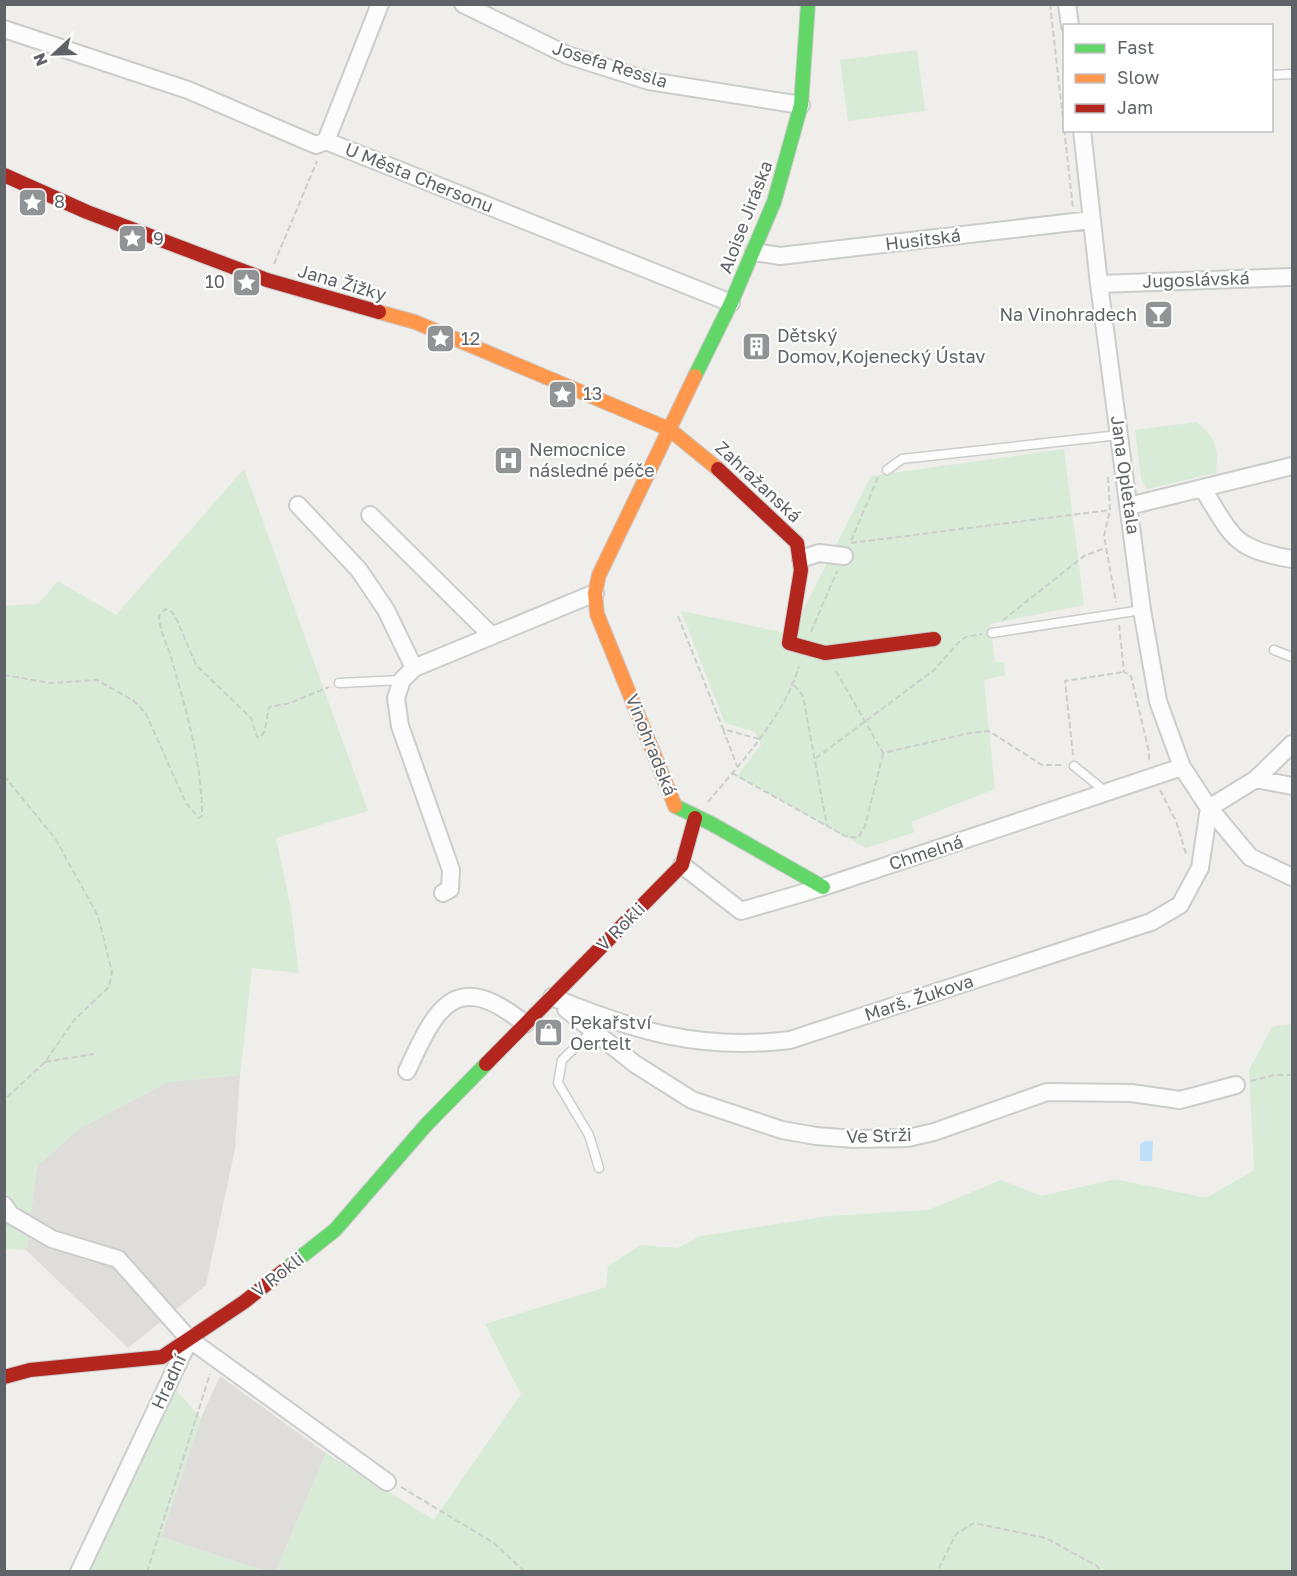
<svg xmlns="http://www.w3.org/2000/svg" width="1297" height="1576" font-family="'Golos Text',sans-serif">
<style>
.industrial{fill:#dfddda}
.green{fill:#d8ebd6}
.water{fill:#bfe0f9}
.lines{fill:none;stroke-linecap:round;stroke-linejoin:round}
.lane-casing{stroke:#cbcccc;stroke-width:11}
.street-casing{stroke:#cbcccc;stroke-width:20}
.fast-casing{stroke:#cacacb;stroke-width:16}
.slow-casing{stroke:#cacacb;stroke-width:16}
.jam-casing{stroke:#cacacb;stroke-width:16}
.path{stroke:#cacfcc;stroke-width:2;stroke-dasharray:6 3;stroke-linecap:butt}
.lane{stroke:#fdfcfc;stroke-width:8}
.street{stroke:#fdfcfc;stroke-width:16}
.fast{stroke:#63d668;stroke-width:14}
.slow{stroke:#ff974d;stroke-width:14}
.jam{stroke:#b3261e;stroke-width:14}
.labels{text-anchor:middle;stroke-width:4.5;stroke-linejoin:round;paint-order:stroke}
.street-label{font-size:18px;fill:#5f6368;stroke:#fff}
.poi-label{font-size:18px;fill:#5f6368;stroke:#fff;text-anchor:start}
</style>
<rect width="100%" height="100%" fill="#efeeea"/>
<path class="industrial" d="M240 1075 235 1149 206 1285 128 1348 26 1250 37 1166 80 1128 168 1082Z
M220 1376 326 1453 276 1571H265L161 1537 201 1418Z"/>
<path class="green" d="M917 50 925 111 848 121 840 60Z
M1197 422C1216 439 1219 448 1216 473L1147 489 1141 478 1135 430Z
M1064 449 1084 605 990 624 995 662H1004L1005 675 984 680 995 789 911 822 915 832 866 848 737 776 761 745 755 732 725 723 681 611 791 634 871 476Z
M244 469 368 811 276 838 290 904 299 973 252 968 240 1075 168 1082 80 1128 37 1166 26 1250 5 1249V606L38 604 58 581 116 615Z
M1292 1024V1571L276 1572 326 1453 434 1520 521 1394 485 1324 606 1287 608 1266 641 1245 677 1248 701 1236 829 1216 928 1210 1001 1180 1042 1196 1115 1179 1206 1198 1254 1170 1249 1070 1272 1027Z
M175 1389 201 1418 161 1537 265 1571H89Z"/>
<path class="water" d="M1145 1141H1153L1152 1161H1140V1144Z"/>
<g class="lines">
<defs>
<path id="lane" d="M1272 75 1292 74
M887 470 902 459 1119 435
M992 633 1142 610
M1274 650 1292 657
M339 683 402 680
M1074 766 1106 792
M593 1030 562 1060 558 1083 589 1135 599 1168"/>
<path id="street" d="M463 4 567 55 649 81 801 105
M1067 4 1070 26
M4 29 188 90 316 145 326 141 731 303
M1082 130 1099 284 1142 610 1158 701 1182 767 1209 808 1250 857 1292 877
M326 141 380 4
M754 252 780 256 1091 220
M1099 284 1292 277
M1203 489C1233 537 1233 549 1292 559
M298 505 359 570 386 610 414 668
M1129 506 1292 466
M370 515 492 636
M801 559 819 553 844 556
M1256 779 1292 786
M1209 808 1256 779 1292 744
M682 865 741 911 823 887 1182 767
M443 893 450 889 451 870 400 726 396 698 402 680 414 668 595 593
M552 997C634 1031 700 1051 790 1040L1151 922 1180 905 1200 868 1209 808
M566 1009 635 1064 692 1100 782 1130 816 1136 854 1139 908 1138 934 1132 1047 1092 1131 1093 1180 1100 1236 1085
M407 1071C436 1008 455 967 525 1024
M4 1205 11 1215 52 1239 118 1259 189 1339 387 1482
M79 1572 189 1340"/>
<path id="fast" d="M695 376 731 303 774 202 801 105 808 4
M675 806 712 824 823 887
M287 1268 335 1230 427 1124 486 1064"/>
<path id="slow" d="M379 312 415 322 669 429 718 469
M675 806 597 614 595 593 599 575 695 376"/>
<path id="jam" d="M4 175 87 212 267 280 379 312
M718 469 797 543 801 570 789 643 825 653 934 639
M486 1064 682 865 695 818
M4 1377 30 1370 162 1357 244 1302 287 1268"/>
</defs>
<use href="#lane" class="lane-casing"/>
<use href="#street" class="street-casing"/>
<use href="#fast" class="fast-casing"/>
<use href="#slow" class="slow-casing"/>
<use href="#jam" class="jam-casing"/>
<path class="path" d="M1050 4 1073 208
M274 264 317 161
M1108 477 1110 510 1104 536 1116 602
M851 541 879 475
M851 543 1110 510
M678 616 723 729 759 739
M1003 620 1084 556 1105 548
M1119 625 1124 672 1131 676 1149 752V761
M811 632 837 571
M836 671 883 753 970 733 989 731 1042 765H1064
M4 675 50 683 97 680 134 701 146 714 186 803 199 818 202 816C202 761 186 712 172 660 168 645 160 633 159 616L165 609 172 612 177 620 196 665 251 718 257 737H261L265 730 269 707 290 703 329 687
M794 685 803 696 827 826
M723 729 737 766
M1073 755 1065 681 1124 672
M816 758 934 670 959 642 966 637 982 634
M732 773 845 836 858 838 865 826 883 754
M4 776 55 838 98 916 112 972 109 987 74 1020 45 1062 4 1100
M1160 790 1176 821 1186 854
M708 802C742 761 784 717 799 666
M45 1062 94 1054
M1251 1081 1274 1075H1292
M401 1487 494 1543 525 1572
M147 1572 210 1374
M931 1572 938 1570 956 1534 974 1523 1046 1538 1097 1566 1101 1572"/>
<use href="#lane" class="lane"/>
<use href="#street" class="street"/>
<use href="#fast" class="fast"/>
<use href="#slow" class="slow"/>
<use href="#jam" class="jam"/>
</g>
<defs>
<symbol id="sight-square" viewBox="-11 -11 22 22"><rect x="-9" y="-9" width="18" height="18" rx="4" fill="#919496" stroke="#fff"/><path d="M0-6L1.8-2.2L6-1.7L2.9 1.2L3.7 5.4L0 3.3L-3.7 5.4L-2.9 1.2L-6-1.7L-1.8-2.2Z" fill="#fff"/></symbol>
<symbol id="bar-square" viewBox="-11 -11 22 22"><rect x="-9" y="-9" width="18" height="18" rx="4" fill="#919496" stroke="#fff"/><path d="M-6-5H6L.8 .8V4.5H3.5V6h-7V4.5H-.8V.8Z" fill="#fff"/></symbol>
<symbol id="building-square" viewBox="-11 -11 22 22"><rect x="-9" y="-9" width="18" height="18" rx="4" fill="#919496" stroke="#fff"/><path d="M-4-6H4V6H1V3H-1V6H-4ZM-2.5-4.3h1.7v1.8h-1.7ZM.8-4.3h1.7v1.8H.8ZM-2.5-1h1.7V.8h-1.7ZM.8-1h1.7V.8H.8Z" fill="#fff"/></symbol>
<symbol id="hospital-square" viewBox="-11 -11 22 22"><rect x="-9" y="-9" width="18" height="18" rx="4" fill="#919496" stroke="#fff"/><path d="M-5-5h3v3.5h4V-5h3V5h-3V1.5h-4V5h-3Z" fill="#fff"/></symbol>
<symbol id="shop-square" viewBox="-11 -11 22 22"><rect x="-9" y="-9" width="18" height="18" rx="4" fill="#919496" stroke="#fff"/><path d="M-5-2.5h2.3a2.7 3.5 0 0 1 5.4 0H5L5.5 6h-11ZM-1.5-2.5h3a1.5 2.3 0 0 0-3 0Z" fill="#fff"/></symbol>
</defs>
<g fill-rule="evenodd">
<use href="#sight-square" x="16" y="186" width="33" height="33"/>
<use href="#sight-square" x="116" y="222" width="33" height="33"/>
<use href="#sight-square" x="230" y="266" width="33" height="33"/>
<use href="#bar-square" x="1142" y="298" width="33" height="33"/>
<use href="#sight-square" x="424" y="322" width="33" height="33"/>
<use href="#building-square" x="740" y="330" width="33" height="33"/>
<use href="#sight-square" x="546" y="378" width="33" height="33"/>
<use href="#hospital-square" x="492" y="444" width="33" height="33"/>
<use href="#shop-square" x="532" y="1016" width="33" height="33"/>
</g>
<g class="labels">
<g class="street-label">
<text transform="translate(610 65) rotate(17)" y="6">Josefa Ressla</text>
<text transform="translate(419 178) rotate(22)" y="6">U Města Chersonu</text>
<text transform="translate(746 217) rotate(-69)" y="6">Aloise Jiráska</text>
<text transform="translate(923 240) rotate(-7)" y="6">Husitská</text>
<text transform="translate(1196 280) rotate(-2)" y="6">Jugoslávská</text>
<text transform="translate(342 283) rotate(16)" y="6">Jana Žižky</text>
<text transform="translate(1125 475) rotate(82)" y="6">Jana Opletala</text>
<text transform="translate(758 482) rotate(43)" y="6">Zahražanská</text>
<text transform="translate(651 745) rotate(68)" y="6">Vinohradská</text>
<text transform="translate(926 853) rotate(-18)" y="6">Chmelná</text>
<text transform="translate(621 927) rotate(-45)" y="6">V Rokli</text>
<text transform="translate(919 998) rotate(-18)" y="6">Marš. Žukova</text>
<text transform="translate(879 1136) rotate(-2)" y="6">Ve Strži</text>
<text transform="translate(278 1275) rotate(-38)" y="6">V Rokli</text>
<text transform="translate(169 1382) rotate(-65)" y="6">Hradní</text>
</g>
<g class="poi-label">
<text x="54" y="208">8</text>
<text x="153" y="245">9</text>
<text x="225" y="288" text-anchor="end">10</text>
<text x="1137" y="321" text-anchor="end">Na Vinohradech</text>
<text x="777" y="342">Dětský<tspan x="777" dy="21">Domov,Kojenecký Ústav</tspan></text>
<text x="461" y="345">12</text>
<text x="583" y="400">13</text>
<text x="529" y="456">Nemocnice<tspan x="529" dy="21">následné péče</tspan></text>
<text x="570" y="1029">Pekařství<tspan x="570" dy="21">Oertelt</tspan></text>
</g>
</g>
<rect width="1297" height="1576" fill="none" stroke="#5f6368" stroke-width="12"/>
<rect x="1063" y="24" width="210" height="108" fill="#ffffff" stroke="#bfc1c3" stroke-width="1.5"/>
<rect x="1075" y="44" width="30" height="9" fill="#63d668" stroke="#bfc1c3" stroke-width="1.5"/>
<text x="1117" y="54" font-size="18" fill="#5f6368">Fast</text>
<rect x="1075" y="74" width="30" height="9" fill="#ff974d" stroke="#bfc1c3" stroke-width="1.5"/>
<text x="1117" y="84" font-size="18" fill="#5f6368">Slow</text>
<rect x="1075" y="104" width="30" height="9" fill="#b3261e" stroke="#bfc1c3" stroke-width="1.5"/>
<text x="1117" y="114" font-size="18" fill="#5f6368">Jam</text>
<g transform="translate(54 54) rotate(248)" stroke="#ffffff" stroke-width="4.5" paint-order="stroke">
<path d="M0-4.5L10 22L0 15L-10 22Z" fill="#5f6368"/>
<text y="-9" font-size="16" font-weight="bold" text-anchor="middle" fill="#5f6368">N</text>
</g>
</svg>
